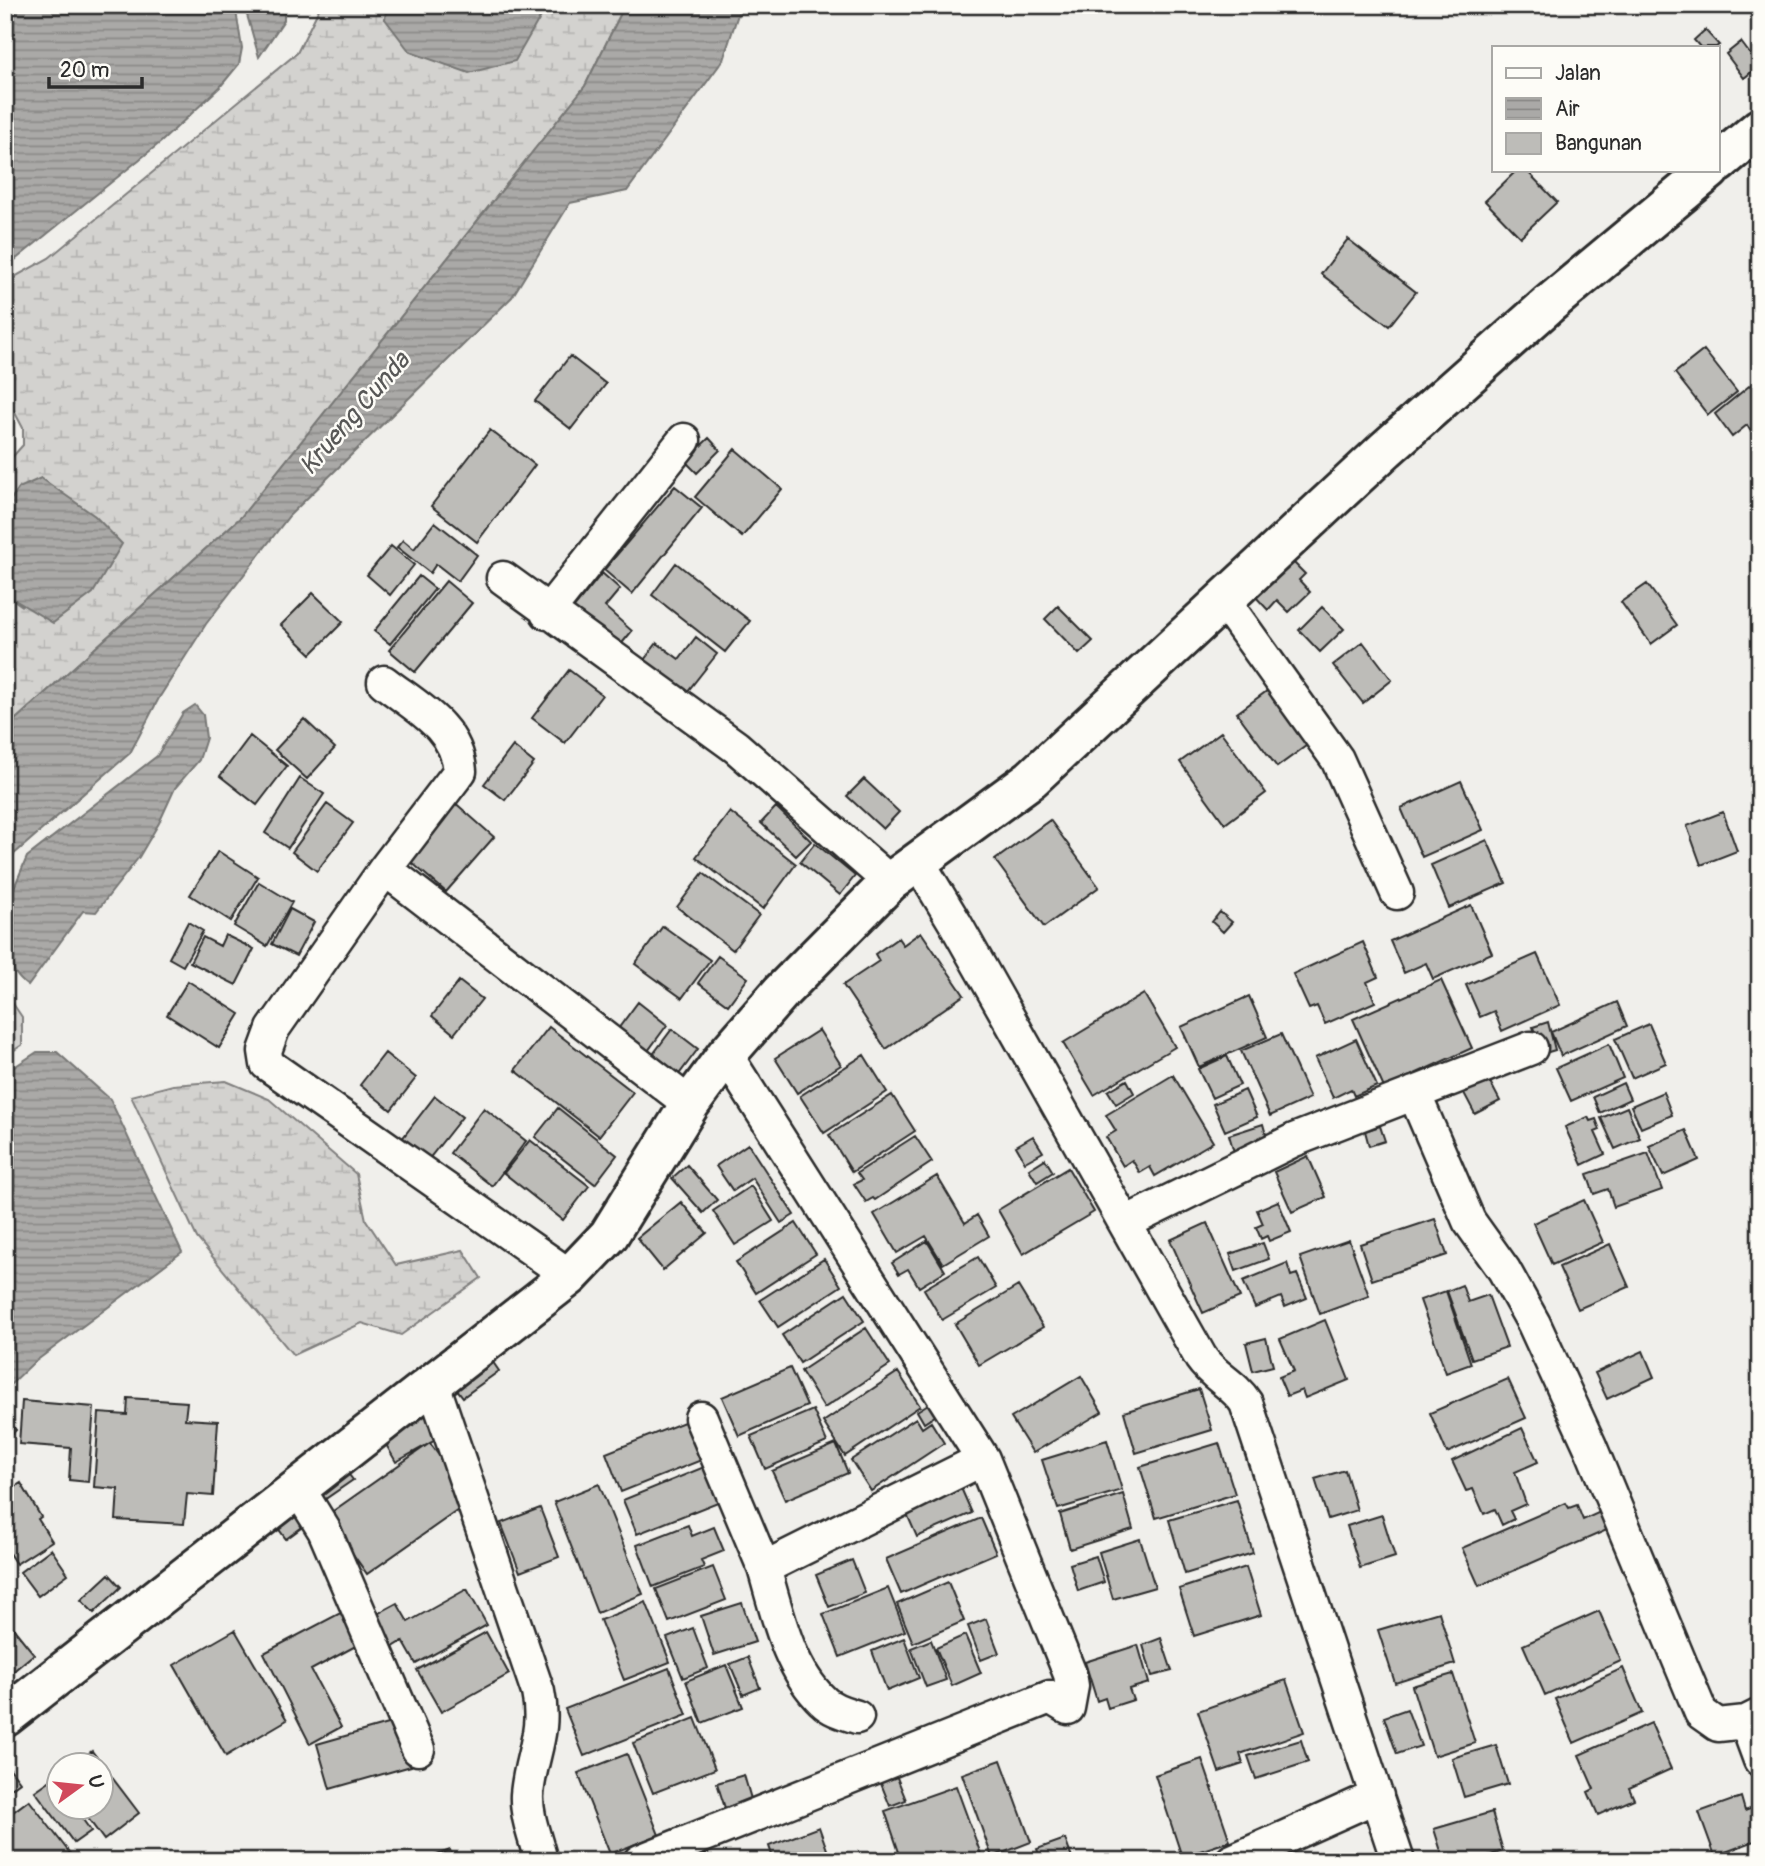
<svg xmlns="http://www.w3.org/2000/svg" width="1765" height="1866" font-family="Pangolin,sans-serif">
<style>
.wetland{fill:url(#wetland-marsh);stroke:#7f7e7d;stroke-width:2}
.water{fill:url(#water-rules);stroke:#777775;stroke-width:2}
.building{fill:#bdbcb8;stroke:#2b2b2b;stroke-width:2}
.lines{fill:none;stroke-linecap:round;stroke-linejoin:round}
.street-casing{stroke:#2b2b2b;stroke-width:37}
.secondary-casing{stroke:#2b2b2b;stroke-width:44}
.street{stroke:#fdfcf7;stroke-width:32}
.secondary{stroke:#fdfcf7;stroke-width:38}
.labels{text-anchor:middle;stroke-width:5;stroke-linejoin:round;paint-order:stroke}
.water-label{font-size:26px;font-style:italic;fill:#575756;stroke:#fdfcf7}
</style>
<defs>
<pattern id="wetland-marsh" width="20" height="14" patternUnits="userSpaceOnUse" patternTransform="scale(1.75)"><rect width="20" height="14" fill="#d3d2cf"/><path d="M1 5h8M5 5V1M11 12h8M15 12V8" fill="none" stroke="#b5b4b2"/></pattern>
<pattern id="water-rules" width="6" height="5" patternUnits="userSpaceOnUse" patternTransform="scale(1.75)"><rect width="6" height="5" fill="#aaa9a7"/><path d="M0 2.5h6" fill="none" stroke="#8b8a88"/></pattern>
</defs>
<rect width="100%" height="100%" fill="#f0efeb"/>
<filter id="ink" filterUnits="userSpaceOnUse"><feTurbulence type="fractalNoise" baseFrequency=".0143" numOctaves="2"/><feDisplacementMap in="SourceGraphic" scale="14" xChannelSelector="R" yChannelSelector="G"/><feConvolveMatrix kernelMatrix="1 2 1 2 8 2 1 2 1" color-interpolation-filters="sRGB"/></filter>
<g filter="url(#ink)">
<path class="wetland" d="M321 5H387L385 19 538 22 547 5H625L585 86 241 517 5 729 9 636 5 627V594L21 605 19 488 5 508V465L23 445V428L5 394V288L9 280 49 258 297 53Z
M5 992 22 1017V1045L5 1056Z
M226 1081 269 1099 356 1174 366 1220 396 1265 463 1250 481 1278 401 1335 362 1323 293 1355 197 1238 131 1096 173 1085Z"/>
<path class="water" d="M5 5H235L242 48 239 64 220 87 161 142 15 260 5 259Z
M250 5H271L284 13V20L259 57 247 15Z
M387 5H547L515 61 469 73 410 52 385 19Z
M625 5H741L723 60 627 191 570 203 512 297 289 516 206 624 159 698 130 753 5 862V729L241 517 585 86Z
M41 478 95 516 122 544 93 593 53 623 5 594V508L19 488Z
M195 705 203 715 206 738 199 760 175 788 159 823 139 857 96 912 83 911 28 986C0 966 5 931 5 896L13 890 27 857 157 756 183 713Z
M37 1052H57L110 1099 182 1252 32 1364 5 1390V1073Z"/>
<path class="building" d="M1705 30 1719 45 1716 47H1700L1694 40Z
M1741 42 1759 66 1744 78 1726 54Z
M1517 170H1526L1557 202 1520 237 1485 201Z
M1348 239 1416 292 1389 326 1321 274Z
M1704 350 1737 392 1708 415 1675 373Z
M570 356 606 384 571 429 535 401Z
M1760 377V423L1750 430 1747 425 1732 437 1715 414Z
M490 430 535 465 477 542 431 506Z
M709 438 720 450 697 473 685 461Z
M735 449 782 489 742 537 695 497Z
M675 486 702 508 632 594 604 570Z
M435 522 477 555 458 581 436 564 430 573 397 547 403 540 414 549Z
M391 546 414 565 390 595 367 575Z
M1291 560 1305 574 1299 580 1310 592 1289 612 1277 600 1268 610 1254 595Z
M676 563 750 621 725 652 652 595Z
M602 573 620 589 605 607 632 631 614 653 568 615Z
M419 576 435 589 390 644 374 631Z
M446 581 472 603 415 672 389 650Z
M1647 584 1677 625 1651 644 1621 602Z
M313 593 343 622 311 654 281 625Z
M1058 606 1093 641 1079 654 1045 619Z
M1322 607 1344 629 1320 652 1299 630Z
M696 637 717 654 683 697 641 664 657 643 679 659Z
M1363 642 1392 680 1363 703 1333 665Z
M569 670 602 695 565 743 532 718Z
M1271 688 1310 743 1277 767 1237 713Z
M304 719 335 748 307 779 275 750Z
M1221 732 1266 793 1225 824 1180 762Z
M250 736 287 766 257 805 220 776Z
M513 746 534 763 505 800 484 784Z
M300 778 324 794 288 848 265 833Z
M864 779 899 812 883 829 847 796Z
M1461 781 1483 830 1422 857 1401 808Z
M452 800 494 837 446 892 404 856Z
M327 804 353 823 317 871 292 852Z
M776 807 811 841 796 856 761 823Z
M730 812 796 864 763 909 696 857Z
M1723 812 1737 851 1701 865 1687 826Z
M1050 820 1099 887 1044 927 995 860Z
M1487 840 1506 883 1449 908 1431 865Z
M815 843 855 876 840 895 800 862Z
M218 851 258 877 231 921 190 895Z
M703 873 759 915 733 950 677 907Z
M259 882 292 902 267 946 234 926Z
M1471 905 1492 953 1433 979 1426 963 1404 973 1390 941Z
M290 909 314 922 296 956 272 944Z
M1220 912 1232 922 1223 932 1212 922Z
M188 922 203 931 183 966 169 958Z
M663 926 710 960 682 998 635 964Z
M921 932 964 995 886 1049 843 985 879 961 875 954 898 938 903 945Z
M225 935 254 949 236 985 190 962 203 937 220 946Z
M1363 942 1378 977 1367 982 1375 1002 1325 1024 1317 1006 1309 1009 1293 974Z
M1537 954 1560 1005 1502 1031 1494 1011 1480 1017 1466 985Z
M718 956 748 978 728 1005 698 983Z
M1441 980 1472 1048 1384 1088 1353 1019Z
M188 981 240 1014 219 1048 167 1015Z
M459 981 482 999 454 1034 432 1016Z
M1144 994 1175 1047 1094 1095 1063 1043Z
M1249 996 1267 1037 1199 1067 1181 1027Z
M638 1002 667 1025 642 1059 612 1037Z
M1617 1002 1627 1026 1561 1056 1551 1032Z
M1548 1022 1555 1050 1542 1054 1533 1027Z
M1649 1024 1666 1063 1632 1078 1615 1039Z
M549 1027 633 1092 599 1136 515 1070Z
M672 1029 698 1049 671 1085 645 1065Z
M819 1030 841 1065 797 1093 775 1058Z
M1281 1034 1310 1098 1270 1116 1241 1051Z
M1356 1039 1377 1086 1354 1096 1351 1089 1333 1098 1315 1058Z
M1609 1044 1623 1078 1571 1101 1556 1068Z
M385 1053 416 1078 391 1110 360 1085Z
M864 1055 887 1092 824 1133 800 1096Z
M1227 1056 1240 1085 1212 1098 1198 1069Z
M1173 1075 1213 1142 1155 1176 1150 1167 1140 1173 1132 1160 1123 1166 1106 1137 1116 1131 1106 1115Z
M1127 1080 1134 1093 1116 1104 1108 1091Z
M1489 1080 1500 1101 1475 1114 1464 1093Z
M1623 1083 1630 1099 1600 1113 1593 1097Z
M1245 1090 1257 1117 1225 1131 1213 1104Z
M1663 1092 1672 1115 1641 1128 1631 1106Z
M892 1095 915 1131 852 1172 829 1135Z
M435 1096 462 1117 424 1165 398 1144Z
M1627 1107 1640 1138 1615 1149 1601 1118Z
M484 1108 526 1141 492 1186 450 1153Z
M558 1108 617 1155 595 1184 535 1137Z
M1588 1117 1590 1121 1596 1119 1600 1130 1595 1132 1605 1154 1582 1165 1565 1127Z
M1263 1124 1268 1142 1234 1152 1229 1135Z
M1380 1126 1385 1141 1369 1146 1365 1131Z
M1686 1130 1699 1160 1663 1176 1649 1146Z
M915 1136 932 1162 875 1200 873 1198 866 1202 854 1184 862 1180 857 1173Z
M1033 1136 1043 1152 1025 1162 1016 1146Z
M530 1140 589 1186 563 1220 504 1173Z
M748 1144 794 1215 781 1223 752 1178 733 1191 716 1166Z
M1648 1153 1662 1190 1614 1207 1608 1189 1594 1194 1587 1174Z
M1308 1156 1326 1197 1292 1212 1274 1172Z
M1045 1159 1053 1172 1037 1182 1029 1169Z
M687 1165 717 1200 703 1213 672 1178Z
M1068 1168 1094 1212 1023 1254 998 1210Z
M937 1176 965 1223 977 1215 989 1236 943 1264 926 1236 897 1253 874 1214Z
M751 1186 773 1221 735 1245 713 1211Z
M1584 1200 1603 1242 1552 1265 1533 1223Z
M1278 1201 1291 1232 1269 1241 1267 1236 1261 1239 1256 1227 1263 1224 1257 1210Z
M681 1202 707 1233 663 1270 637 1238Z
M1435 1219 1447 1255 1372 1280 1360 1244Z
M796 1223 816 1254 756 1293 736 1262Z
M1207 1223 1240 1297 1203 1313 1170 1240Z
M1349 1240 1369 1296 1320 1314 1300 1257Z
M927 1241 945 1271 919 1287 908 1269 899 1274 892 1263Z
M1263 1243 1269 1259 1236 1271 1230 1254Z
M1610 1244 1629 1287 1578 1309 1559 1267Z
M978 1257 996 1288 942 1320 924 1289Z
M824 1259 841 1286 778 1327 760 1300Z
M1287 1263 1291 1276 1297 1274 1307 1298 1285 1307 1281 1297 1255 1308 1243 1281Z
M1462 1285 1468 1302 1488 1295 1507 1347 1472 1359 1447 1291Z
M1018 1286 1043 1327 979 1365 955 1324Z
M1446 1291 1471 1364 1446 1373 1420 1300Z
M846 1293 864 1321 800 1363 782 1335Z
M1325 1320 1349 1380 1305 1398 1302 1390 1287 1396 1279 1377 1294 1371 1280 1339Z
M866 1328 890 1365 824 1408 801 1371Z
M1266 1338 1273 1366 1253 1371 1246 1343Z
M1643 1351 1654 1377 1607 1399 1595 1373Z
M486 1352 499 1371 463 1397 449 1379Z
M790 1368 807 1406 739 1436 722 1397Z
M898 1372 920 1406 845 1456 823 1422Z
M1081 1376 1102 1412 1033 1453 1011 1418Z
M1508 1379 1526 1418 1447 1453 1430 1413Z
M1199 1389 1212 1430 1136 1453 1124 1412Z
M128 1398 187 1402 185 1419 218 1421 213 1496 187 1494 184 1524 116 1520 118 1489 94 1487 99 1413 127 1415Z
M22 1401 94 1407 88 1482 69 1480 71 1448 19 1444Z
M933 1401 941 1412 924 1423 917 1411Z
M433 1407 448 1433 396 1462 381 1436Z
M813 1410 827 1442 765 1469 751 1436Z
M5 1418 16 1430 5 1441Z
M694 1418 709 1457 621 1492 606 1453Z
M916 1418 922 1428 931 1422 944 1443 871 1491 851 1460Z
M1522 1428 1538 1462 1515 1472 1526 1504 1510 1511 1514 1519 1502 1525 1495 1509 1484 1514 1473 1489 1466 1491 1452 1461Z
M1107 1440 1122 1490 1058 1509 1042 1460Z
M430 1443 471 1501 367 1574 326 1516Z
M1219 1443 1235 1494 1156 1518 1140 1467Z
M836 1444 848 1473 785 1500 772 1471Z
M709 1465 723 1500 637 1534 623 1500Z
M343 1467 353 1480 321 1502 312 1488Z
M1345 1470 1357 1510 1328 1519 1315 1479Z
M958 1481 972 1513 917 1537 903 1505Z
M21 1483 41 1517 38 1519 52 1541 16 1564 5 1547V1493Z
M599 1484 643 1594 597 1613 554 1502Z
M1123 1494 1133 1529 1070 1549 1060 1514Z
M1237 1500 1253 1553 1185 1574 1169 1520Z
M1566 1503 1569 1508 1577 1505 1583 1520 1600 1512 1607 1530 1479 1586 1462 1548Z
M291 1506 305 1525 286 1539 272 1520Z
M540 1508 559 1557 520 1572 501 1523Z
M1382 1515 1395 1557 1360 1568 1347 1526Z
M981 1518 996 1553 901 1594 886 1559Z
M688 1525 692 1536 714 1527 724 1551 701 1560 704 1567 653 1587 637 1545Z
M1140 1539 1155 1587 1113 1599 1099 1552Z
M51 1549 68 1574 38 1596 20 1572Z
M1096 1556 1104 1582 1078 1591 1070 1564Z
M852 1560 865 1593 829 1607 816 1575Z
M713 1567 726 1600 669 1622 656 1589Z
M1246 1567 1261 1615 1194 1636 1179 1589Z
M109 1574 121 1587 94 1613 81 1600Z
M948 1582 964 1621 913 1643 897 1604Z
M888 1588 905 1631 840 1657 823 1614Z
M467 1589 487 1625 416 1664 403 1641 393 1647 375 1615 397 1603 408 1622Z
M646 1602 670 1662 624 1680 600 1620Z
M742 1603 755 1642 714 1655 701 1616Z
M348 1609 365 1641 311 1670 341 1727 310 1744 264 1653Z
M1599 1611 1621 1661 1545 1695 1523 1645Z
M1439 1612 1455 1664 1395 1683 1378 1630Z
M5 1618 34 1654 5 1678Z
M986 1619 999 1653 981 1660 968 1626Z
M693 1628 708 1668 683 1678 667 1638Z
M235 1630 287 1720 226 1756 174 1665Z
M486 1632 509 1674 441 1712 417 1670Z
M965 1635 981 1673 952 1686 936 1648Z
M904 1638 919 1678 887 1691 872 1651Z
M1161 1638 1172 1671 1152 1676 1143 1645Z
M931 1640 946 1680 926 1687 911 1648Z
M1138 1645 1149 1683 1129 1689 1133 1700 1108 1708 1105 1698 1097 1701 1085 1662Z
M748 1657 760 1688 743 1695 730 1664Z
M726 1665 743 1707 702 1723 686 1681Z
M669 1668 687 1715 584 1756 565 1709Z
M1623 1668 1642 1713 1574 1743 1555 1699Z
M1453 1674 1475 1743 1434 1756 1412 1686Z
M1286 1680 1304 1732 1240 1754 1243 1764 1219 1772 1198 1711Z
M1407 1709 1421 1746 1397 1754 1384 1717Z
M695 1718 715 1769 653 1793 633 1743Z
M398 1721 411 1766 330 1789 317 1744Z
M1651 1723 1671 1769 1629 1788 1634 1799 1598 1815 1588 1792 1594 1789 1579 1755Z
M1301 1740 1308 1762 1256 1779 1248 1756Z
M1496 1745 1508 1784 1464 1797 1452 1758Z
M92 1751 139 1813 104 1840 79 1806H102V1764H74Z
M627 1754 659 1835 610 1854 578 1773Z
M1202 1759 1230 1841 1182 1857 1155 1775Z
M1001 1760 1031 1842 992 1857 962 1774Z
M5 1762 20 1782 5 1793Z
M744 1775 751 1799 725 1808 717 1783Z
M896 1775 906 1800 890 1806 880 1781Z
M52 1779 60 1789V1806H73L91 1831 74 1843 35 1791Z
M956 1786 983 1860 902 1861 885 1811Z
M1741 1797 1745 1811 1758 1806 1760 1839 1715 1856 1699 1812Z
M29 1800 72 1856 66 1861H17L5 1846V1818Z
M1492 1812 1503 1851 1472 1861H1444L1434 1829Z
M819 1827 831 1861H774L769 1846Z
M1065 1839 1073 1861H1041L1037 1849Z
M450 1850 454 1861H421Z"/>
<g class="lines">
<defs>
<path id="street" d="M503 578 736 747 890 882
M1224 601 1337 759 1397 893
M547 613 684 440
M384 682C416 707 457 727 460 771L385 869 690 1104
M917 860 955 923 1201 1358C1214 1377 1234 1384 1246 1403L1398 1861
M385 869 273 1029 265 1051 267 1064 570 1276
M1414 1093 1469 1221 1504 1270 1534 1324 1590 1446 1701 1713 1718 1725 1746 1722 1760 1715
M1125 1223 1294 1140 1531 1048
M433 1384 538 1692C547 1733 530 1756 527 1795 526 1817 536 1840 541 1861
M701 1418 764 1568 983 1459
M298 1488 324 1530 418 1749
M764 1568C777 1612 788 1668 823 1701 832 1710 845 1713 857 1717
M1746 1722 1760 1760
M640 1861 1050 1697 1068 1708 1072 1686 1070 1674 983 1459 726 1055
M1232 1861 1377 1796"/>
<path id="secondary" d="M1718 163 1760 128
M5 1717 570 1276 609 1235 690 1104 726 1055 782 991 890 882 1031 779 1386 449 1548 305 1710 170"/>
</defs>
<use href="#street" class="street-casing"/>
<use href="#secondary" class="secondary-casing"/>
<use href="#street" class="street"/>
<use href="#secondary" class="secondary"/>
</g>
</g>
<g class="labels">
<g class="water-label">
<text transform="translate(354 413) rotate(-49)" y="9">Krueng Cunda</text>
</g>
</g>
<rect width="1765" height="1866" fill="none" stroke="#fdfcf7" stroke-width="28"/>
<rect x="14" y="14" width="1737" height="1838" fill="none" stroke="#2b2b2b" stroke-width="2.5" filter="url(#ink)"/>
<rect x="1492" y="46" width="228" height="126" fill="#fdfcf7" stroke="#a9a8a5" stroke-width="2"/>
<rect x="1506" y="68" width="35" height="10" fill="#fdfcf7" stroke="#a9a8a5" stroke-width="2"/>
<text x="1555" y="80" font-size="21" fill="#2b2b2b">Jalan</text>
<rect x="1506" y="98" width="35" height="21" fill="url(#water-rules)" stroke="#a9a8a5" stroke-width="2"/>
<text x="1555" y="116" font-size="21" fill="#2b2b2b">Air</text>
<rect x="1506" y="133" width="35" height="21" fill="#bdbcb8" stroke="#a9a8a5" stroke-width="2"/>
<text x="1555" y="150" font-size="21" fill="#2b2b2b">Bangunan</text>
<g transform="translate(80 1786) rotate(75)"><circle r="33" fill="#fdfcf7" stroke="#a9a8a5" stroke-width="2"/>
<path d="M0-5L12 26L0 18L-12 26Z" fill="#d1495b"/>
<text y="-10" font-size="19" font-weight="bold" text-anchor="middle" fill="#2b2b2b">U</text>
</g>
<path d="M49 77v10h93v-10" fill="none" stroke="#2b2b2b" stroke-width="3.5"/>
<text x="60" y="77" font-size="21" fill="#2b2b2b" stroke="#fdfcf7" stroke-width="5" paint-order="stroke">20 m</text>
</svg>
